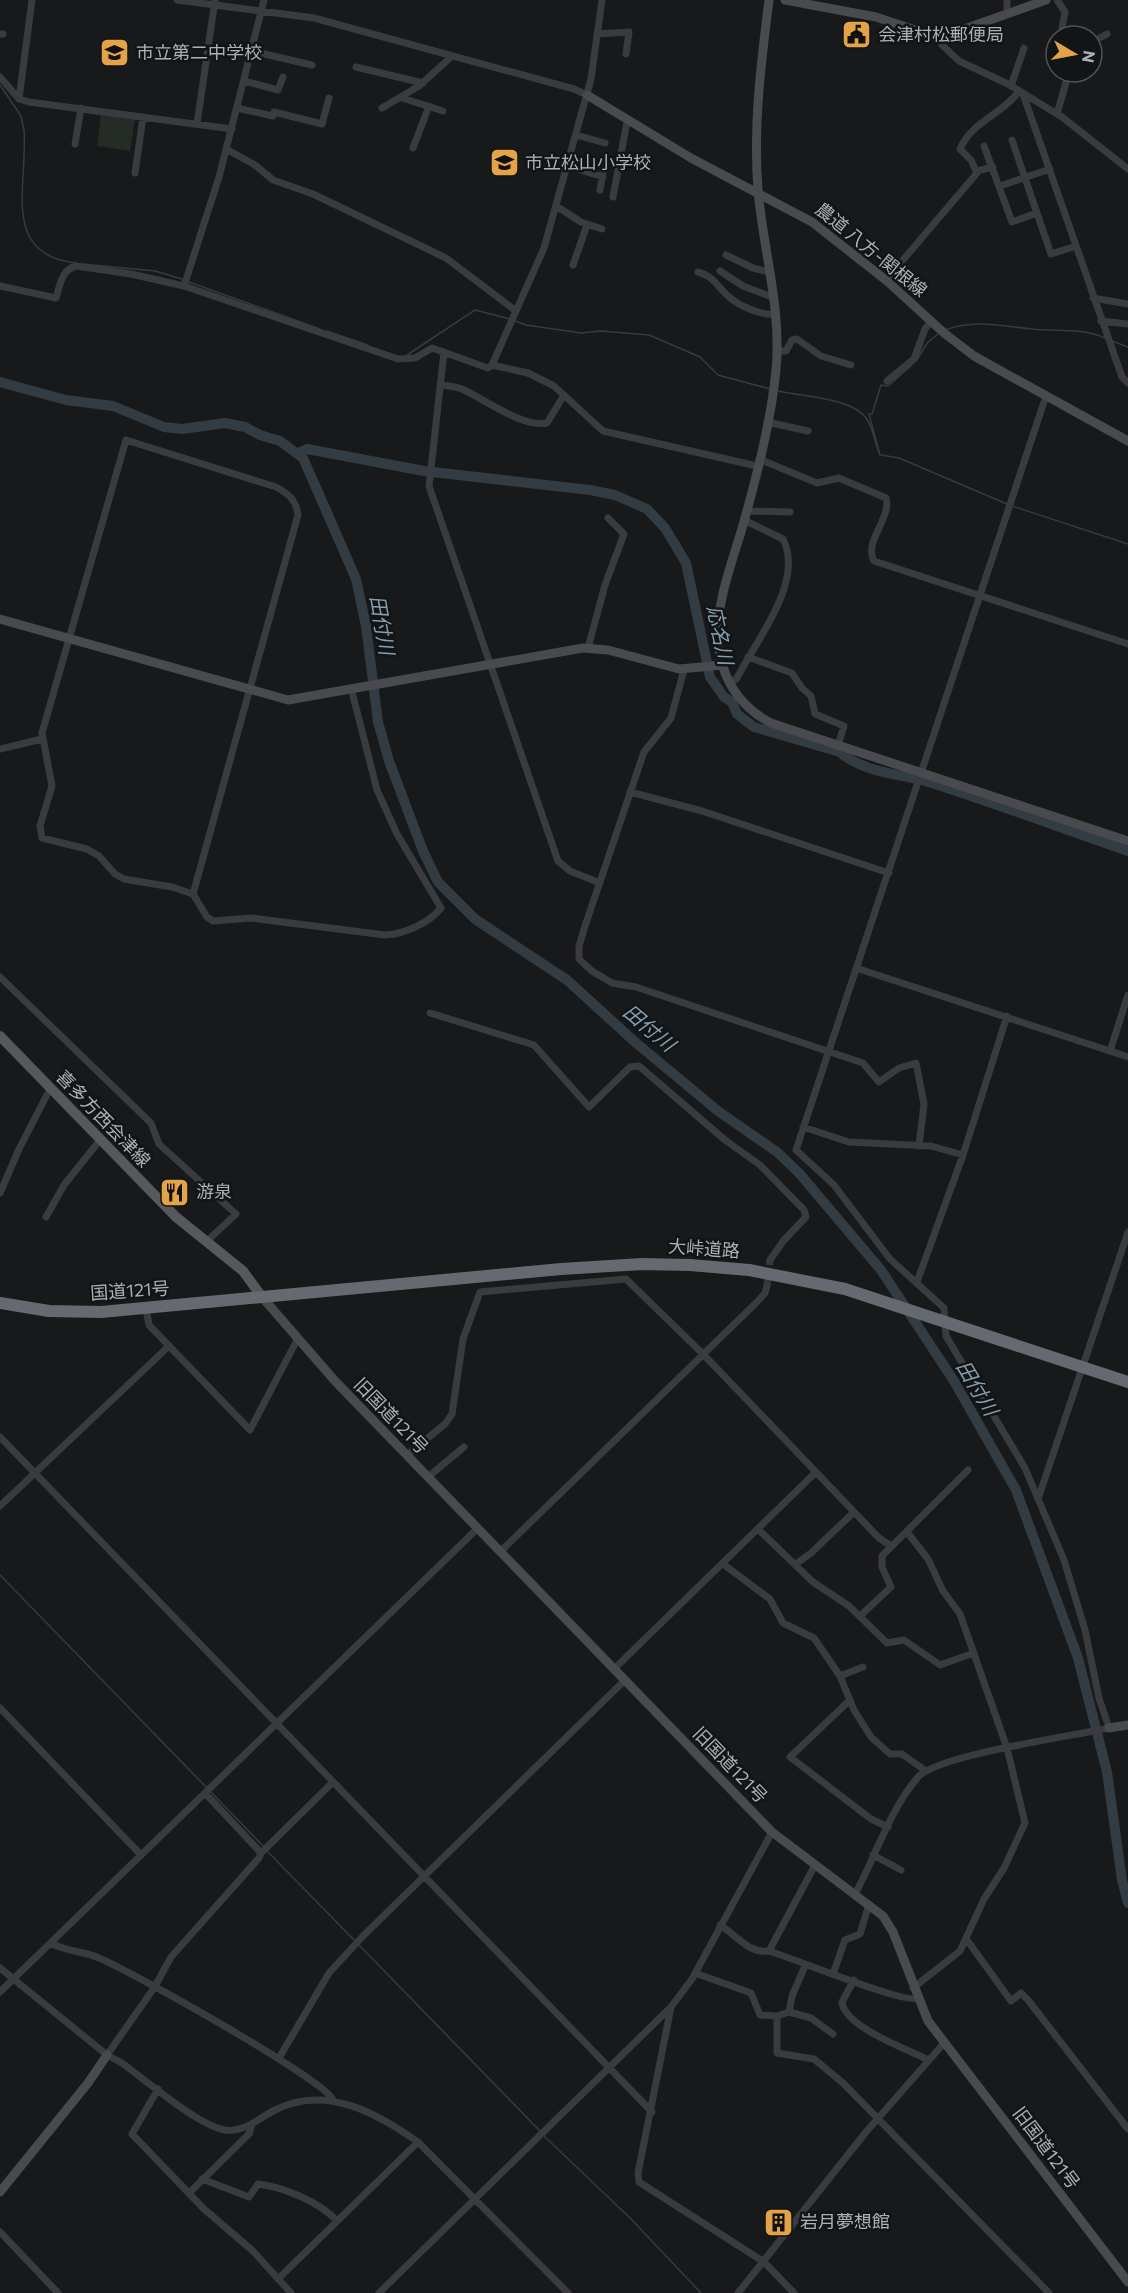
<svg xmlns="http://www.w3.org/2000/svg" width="1128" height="2293" font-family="Commissioner,'Noto Sans JP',sans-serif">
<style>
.green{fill:#252c25}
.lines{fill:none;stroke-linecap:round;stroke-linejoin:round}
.stream{stroke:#323c42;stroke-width:1.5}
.river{stroke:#323c42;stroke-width:10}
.street-tunnel{stroke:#36373a;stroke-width:7;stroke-dasharray:7 3.5;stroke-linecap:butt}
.street{stroke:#3a3b3f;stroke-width:7}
.secondary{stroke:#484a4f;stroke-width:9}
.primary{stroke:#56585e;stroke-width:10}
.highway{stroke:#666970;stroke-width:12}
.labels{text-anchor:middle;stroke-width:5;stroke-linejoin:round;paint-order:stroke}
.poi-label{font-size:18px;fill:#acb1b9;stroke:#131415;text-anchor:start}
.street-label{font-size:18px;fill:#acb1b9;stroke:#131415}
.water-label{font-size:20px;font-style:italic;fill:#86a0b1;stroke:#131415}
</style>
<rect width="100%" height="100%" fill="#18191a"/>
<path class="green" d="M101 114 135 119 130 151 97 146Z"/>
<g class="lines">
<path class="stream" d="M0 85 21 116 24 130C28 185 0 255 76 263
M83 264 155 271 182 279
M189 282 320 329
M515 321 526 325 581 333 601 331 649 335 700 357 718 375 770 389
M945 330C974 319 1002 326 1032 329 1057 332 1081 327 1105 338
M327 331 368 345
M1112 341 1128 347
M407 355 475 310 510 319
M917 360 927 343 938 334
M778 391C802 397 852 397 867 419 873 429 875 443 880 455
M880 455 869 414H872L881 385 888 386 912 365
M881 455 899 458 1007 504
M1012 506 1128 544
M0 1575 206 1787
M211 1792 264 1847
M267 1851 356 1942
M359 1945 540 2131
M543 2135 630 2218 701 2293"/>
<path class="river" d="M0 382 66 400 113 406 164 427 182 429 225 423 245 427 260 435 280 441 303 458 356 579 366 626 378 722 389 761 423 851 438 882 475 919 567 980 635 1042 718 1111 777 1152 799 1173 881 1270 954 1381 1016 1490 1078 1658 1107 1772 1122 1880 1128 1903
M298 453 307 449 424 471 590 490 615 495 647 509 665 528 686 563 710 677 724 697 732 702 737 714 754 727 840 752C864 774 906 774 935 784 1000 805 1064 829 1128 851"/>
<path class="street-tunnel" d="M767 1286 770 1260"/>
<path class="street" d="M177 0 314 18 574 89 587 95
M1057 0 1065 12 1062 28 1077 36
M1007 13V0
M0 34H3
M597 34 629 32 626 54
M939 38 942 45 959 61 1008 84 1062 117 1128 169
M1092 42 1107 34
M251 51 312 65
M356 67 423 83
M0 77 19 99 29 102 232 129
M244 81 278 90 283 77
M1011 86 1024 48
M1023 94 1122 377 1128 383
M402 98 443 111
M19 99 32 0
M237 108 273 116 274 112 322 124 329 98
M382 108 419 86 451 57
M1057 114 1067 79
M197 124 215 0
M576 135 605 143
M1012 140 1051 254 1076 246
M75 144 81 108
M984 146 1012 222 1037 213
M413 148 429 106
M226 149 255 165 273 180 313 194 446 258 516 311
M568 166 603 177
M977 171 993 167
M135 173 143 117
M1000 186 1050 169
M600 190 606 155
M613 197 627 122
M556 206 581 222 602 229
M726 255 753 268 769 272
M573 265 587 225
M720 271 743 286 772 297
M698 272C713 276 716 285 727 295 737 305 761 316 775 314
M886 280 977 173 971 160 960 149C971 122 1003 114 1019 91
M0 286 56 298C60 286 61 270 76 266L131 274 184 286 398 359 415 358 432 348 488 368 492 365 528 373 554 386 603 431 757 466
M184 286 219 177 264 0
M1093 298 1128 304
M1101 321 1128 324
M777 351H786L792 340 797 339 821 356 851 365
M444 352 429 486 558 861 570 871 600 883
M492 365 544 248 591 79 602 0
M887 381 914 359 925 329 931 321
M440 385C448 386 456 386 464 390 484 399 523 428 547 423L564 395
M767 422 808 431
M759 459 817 483 839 478 886 498C892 518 863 542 874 561L1128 644
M747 511 790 512
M588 648 605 585 624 534 608 518
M748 657 792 673 802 688 811 696 815 714 844 726 838 745
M684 670 671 718 644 752 585 926 579 946V959L592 971 612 983 636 987 863 1063 879 1082 899 1068 916 1063 924 1104 919 1146
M730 684 737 678C755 642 805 582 783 539L744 520
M0 749 42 739
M630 792 702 811 889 873
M193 894 298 515C296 500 289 494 276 487L126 440 42 733 52 786 40 826 42 838 87 849 99 856 115 874 124 879 172 887 193 894 207 917 213 921 251 918 385 935C405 934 429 923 441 908L397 834 377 790 351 688
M856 968 1128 1057
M0 977 151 1123 159 1144 236 1214 207 1241
M430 1013 534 1045 589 1107 630 1067 639 1066 725 1140 760 1165 804 1210 806 1217 784 1240 770 1260
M1110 1051 1128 995
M803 1127 849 1142 931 1146 963 1155
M0 1193 19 1149 50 1089
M46 1217 64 1185 100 1140
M917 1282 963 1155 1007 1016
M146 1309 149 1325 250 1430 297 1340
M0 1437 652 2112
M407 1455 445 1424 452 1414 463 1339 480 1292 626 1279 703 1354 879 1538 891 1546
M428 1477 464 1447
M1038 1499 1128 1232
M0 1506 169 1346
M758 1529 813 1582 849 1606 887 1643 904 1640 940 1665 974 1653
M907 1532 928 1559 943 1591 960 1614 1007 1748 1025 1823 1004 1868 984 1899 960 1951 913 1988
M501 1551 757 1302 765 1293 767 1286
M723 1564 770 1599 783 1623 814 1638 840 1676 854 1710 871 1737 890 1754H902L926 1771
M796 1564 811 1553 854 1512
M860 1616 891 1587 882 1567V1556L968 1470
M614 1669 816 1472
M840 1676 863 1667
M850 1700 790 1757 871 1819 888 1827
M0 1708 141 1855
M205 1793 261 1853
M873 1855 901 1870
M855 1894C876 1856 889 1811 918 1777 938 1755 1073 1736 1109 1728L1099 1698 1085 1630 1064 1560 1025 1468 946 1336 944 1308 890 1259 834 1185 796 1150 1046 396
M720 1925C736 1935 749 1954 769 1951 790 1957 906 2005 917 1998
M967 1940 1011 2001 1021 1993 1028 2000 1128 2129
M51 1943C66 1952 84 1951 99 1958 129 1970 327 2081 333 2100
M769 1951 815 1865
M0 1968 107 2055 122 2063C145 2080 199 2126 225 2130 244 2133 259 2118 275 2110 325 2084 377 2113 418 2142L568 2293
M695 1973 751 1993 760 2015 777 2016V2053L814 2059 843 2083 1049 2293
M833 1974 845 1940 860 1934 869 1904
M854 1980 842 2002C844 2027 909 2050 929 2060
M0 1992 478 1528
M671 2007 638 2173 639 2182 764 2262 794 2293
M789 2012 811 2018 833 2034
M777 2016 789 2012 792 1996 805 1966
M107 2055 154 1988 171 1957 259 1858 261 1853 333 1782
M279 2058 329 1973 364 1935 625 1680
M158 2089 132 2134 204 2209 253 2251 291 2293
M202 2179 249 2197 258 2184C283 2187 320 2202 337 2221
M189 2193 249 2134 252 2124
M0 2232 58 2293
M278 2279 418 2142
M379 2293 671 2007 692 1979 772 1832
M738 2293 866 2132 945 2042"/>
<path class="secondary" d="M769 0C761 63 753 126 758 190 763 249 782 310 776 370 771 421 757 475 743 525 733 560 716 602 718 639 720 676 738 706 771 723L1128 841
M785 0 876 17 939 38 1046 0
M587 95 691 158 812 222 887 281 944 333 974 356 1128 441
M0 619 288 700 583 648 608 650 679 669 723 665
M262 1297 335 1381 772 1832 883 1916 893 1932 928 2021 1128 2282
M1109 1728 1128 1725
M0 2192 88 2083 107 2055"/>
<path class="primary" d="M0 1036 176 1217 243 1271 262 1297"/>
<path class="highway" d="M0 1303 49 1311 101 1312 561 1269 642 1264 690 1265 749 1270 845 1289 1128 1382"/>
</g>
<defs>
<symbol id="civic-square" viewBox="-11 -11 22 22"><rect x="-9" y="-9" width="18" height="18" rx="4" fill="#e3a347" stroke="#131415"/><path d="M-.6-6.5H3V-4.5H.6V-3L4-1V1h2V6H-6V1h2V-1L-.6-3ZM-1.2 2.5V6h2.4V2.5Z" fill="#111"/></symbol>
<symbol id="school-square" viewBox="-11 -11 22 22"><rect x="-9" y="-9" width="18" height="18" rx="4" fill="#e3a347" stroke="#131415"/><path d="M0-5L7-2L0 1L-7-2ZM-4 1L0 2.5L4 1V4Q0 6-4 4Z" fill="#111"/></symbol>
<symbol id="restaurant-square" viewBox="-11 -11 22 22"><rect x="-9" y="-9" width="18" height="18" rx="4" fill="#e3a347" stroke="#131415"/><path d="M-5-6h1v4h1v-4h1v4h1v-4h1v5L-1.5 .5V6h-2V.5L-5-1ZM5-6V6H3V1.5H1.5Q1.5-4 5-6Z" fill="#111"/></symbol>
<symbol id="building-square" viewBox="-11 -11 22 22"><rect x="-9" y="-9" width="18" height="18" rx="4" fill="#e3a347" stroke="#131415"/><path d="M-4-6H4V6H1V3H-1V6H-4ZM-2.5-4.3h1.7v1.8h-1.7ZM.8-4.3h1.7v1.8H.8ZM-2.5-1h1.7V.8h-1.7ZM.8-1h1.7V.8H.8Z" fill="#111"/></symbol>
</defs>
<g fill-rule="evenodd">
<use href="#civic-square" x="840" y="18" width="33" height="33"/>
<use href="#school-square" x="98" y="36" width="33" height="33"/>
<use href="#school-square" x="488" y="146" width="33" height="33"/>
<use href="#restaurant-square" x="158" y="1176" width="33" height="33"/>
<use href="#building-square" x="762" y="2206" width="33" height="33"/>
</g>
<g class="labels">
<g class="poi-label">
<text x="878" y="41">会津村松郵便局</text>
<text x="136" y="59">市立第二中学校</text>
<text x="525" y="169">市立松山小学校</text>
<text x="196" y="1198">游泉</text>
<text x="800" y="2228">岩月夢想館</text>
</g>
<g class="street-label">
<text transform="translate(871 250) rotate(39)" y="6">農道 八方-関根線</text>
<text transform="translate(103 1119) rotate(46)" y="6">喜多方西会津線</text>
<text transform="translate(704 1249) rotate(4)" y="6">大峠道路</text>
<text transform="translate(130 1291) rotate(-4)" y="6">国道121号</text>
<text transform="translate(391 1416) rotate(46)" y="6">旧国道121号</text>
<text transform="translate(730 1765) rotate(46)" y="6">旧国道121号</text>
<text transform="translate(1046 2148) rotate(53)" y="6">旧国道121号</text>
</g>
<g class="water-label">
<text transform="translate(382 625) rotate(80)" y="7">田付川</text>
<text transform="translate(720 635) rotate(78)" y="7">応名川</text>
<text transform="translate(649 1028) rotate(40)" y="7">田付川</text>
<text transform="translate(977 1388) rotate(59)" y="7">田付川</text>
</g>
</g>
<g transform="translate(1074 54) rotate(100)"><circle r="28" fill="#131415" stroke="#505357" stroke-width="1.5"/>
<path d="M0-4.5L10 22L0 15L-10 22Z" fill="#e3a347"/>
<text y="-9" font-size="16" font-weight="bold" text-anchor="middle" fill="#acb1b9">N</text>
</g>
</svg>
